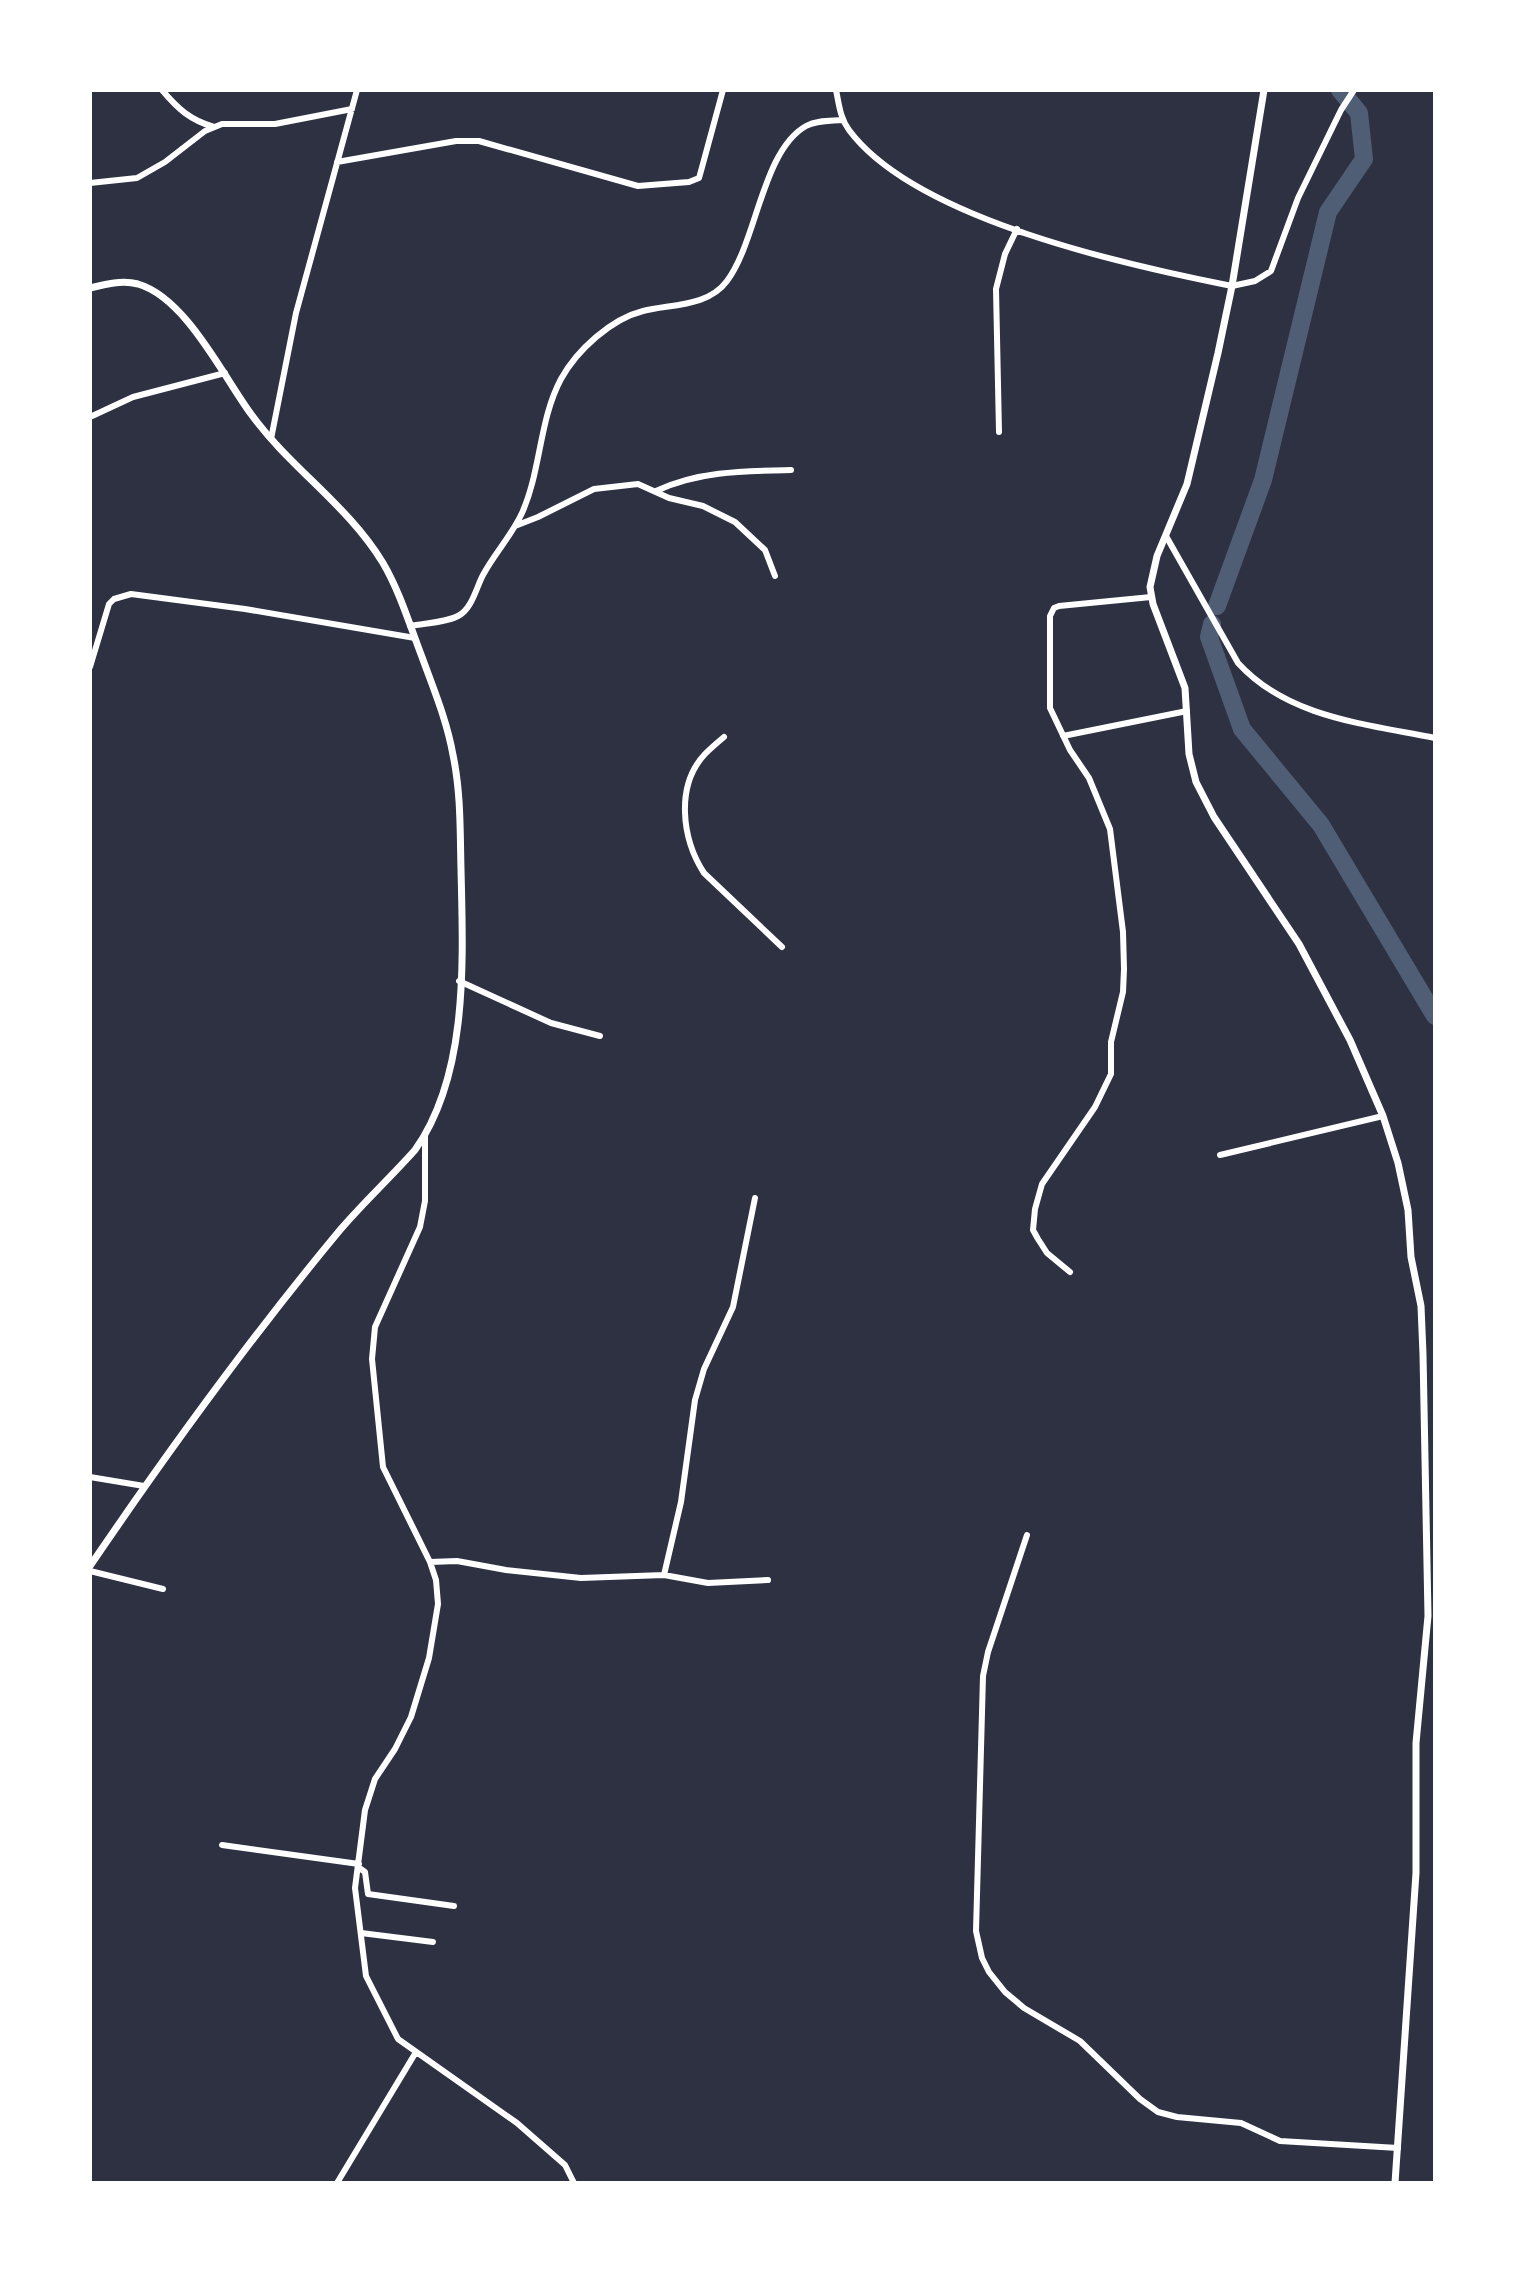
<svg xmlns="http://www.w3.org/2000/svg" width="1525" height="2273" font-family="Poppins,sans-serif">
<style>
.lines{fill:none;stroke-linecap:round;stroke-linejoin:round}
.river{stroke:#4f5d75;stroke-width:18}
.minor{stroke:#fff;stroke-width:6}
.tertiary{stroke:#fff;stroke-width:7}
</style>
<rect width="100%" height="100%" fill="#2d3142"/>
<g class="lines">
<path class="river" d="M1217 606 1263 480 1328 212 1364 159 1359 113 1340 90
M1212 624 1209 637 1242 729 1321 825 1435 1016"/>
<path class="minor" d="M162 90C178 109 190 120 214 127
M836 90C839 104 840 118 849 130 915 219 1126 265 1232 286L1255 281 1271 271 1298 198 1341 110 1354 90
M337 162 456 141H479L638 186 689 182 699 178 701 171 723 90
M90 183 137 178 165 162 205 131 222 124H275L352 109
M90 417 133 397 225 373
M999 432 996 289 1005 254 1017 229
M271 439 296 313 357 90
M656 491C698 471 745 471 791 470
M515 526 538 517 594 489 638 484 669 498 703 506 735 522 765 550 775 576
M1166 536 1238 663C1288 718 1366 724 1435 738
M410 626C425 623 445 623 458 616 472 609 476 588 483 575 494 554 512 535 522 513 541 471 539 420 561 379 577 350 611 319 643 311 671 304 708 307 727 281 757 241 762 151 806 126 817 120 830 121 842 120
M90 667 109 604 114 599 131 594 245 609 415 638
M1063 736 1187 711
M724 737C718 742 711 748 705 754 675 786 682 839 704 873L782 947
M459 981 551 1023 600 1036
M425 1136V1201L420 1227 375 1327 372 1359 383 1467 430 1562 436 1580 438 1604 429 1658 411 1717 395 1749 375 1779 365 1810 355 1888 366 1976 398 2039 517 2123 565 2165 574 2183
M1220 1155 1383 1116
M1070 1272 1047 1253 1038 1239 1033 1230 1035 1209 1042 1184 1095 1107 1111 1074V1042L1123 992 1124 969 1123 932 1110 829 1089 778 1070 750 1050 708V616L1054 608 1059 606 1151 597
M90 1477 144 1486
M1027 1535 988 1652 983 1676 976 1931 982 1958 989 1972 1005 1992 1024 2008 1080 2041 1140 2099 1158 2112 1177 2117 1241 2123 1280 2141 1398 2148
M430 1562 457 1561 506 1570 581 1578 664 1575 708 1583 768 1580
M90 1571 163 1589
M664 1575 681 1502 695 1400 704 1369 733 1307 755 1198
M222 1845 359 1864
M358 1867 365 1872 368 1894 454 1906
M361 1933 433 1942
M337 2183 416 2052"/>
<path class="tertiary" d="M1264 90 1232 286 1218 353 1187 484 1157 556 1150 587 1153 604 1185 688 1189 754 1196 782 1214 817 1299 944 1350 1040 1383 1116 1398 1163 1408 1210 1411 1257 1421 1306 1423 1354 1428 1616 1416 1743V1873L1395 2183
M90 288C106 284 122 280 138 284 186 298 223 376 251 414 290 468 348 505 383 563 400 592 410 626 422 657 434 690 447 721 453 755 461 793 460 831 461 869 463 959 469 1074 415 1150 391 1177 364 1202 340 1230 251 1337 169 1450 90 1566"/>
</g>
<rect width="1525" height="2273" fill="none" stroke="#ffffff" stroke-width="184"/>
</svg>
